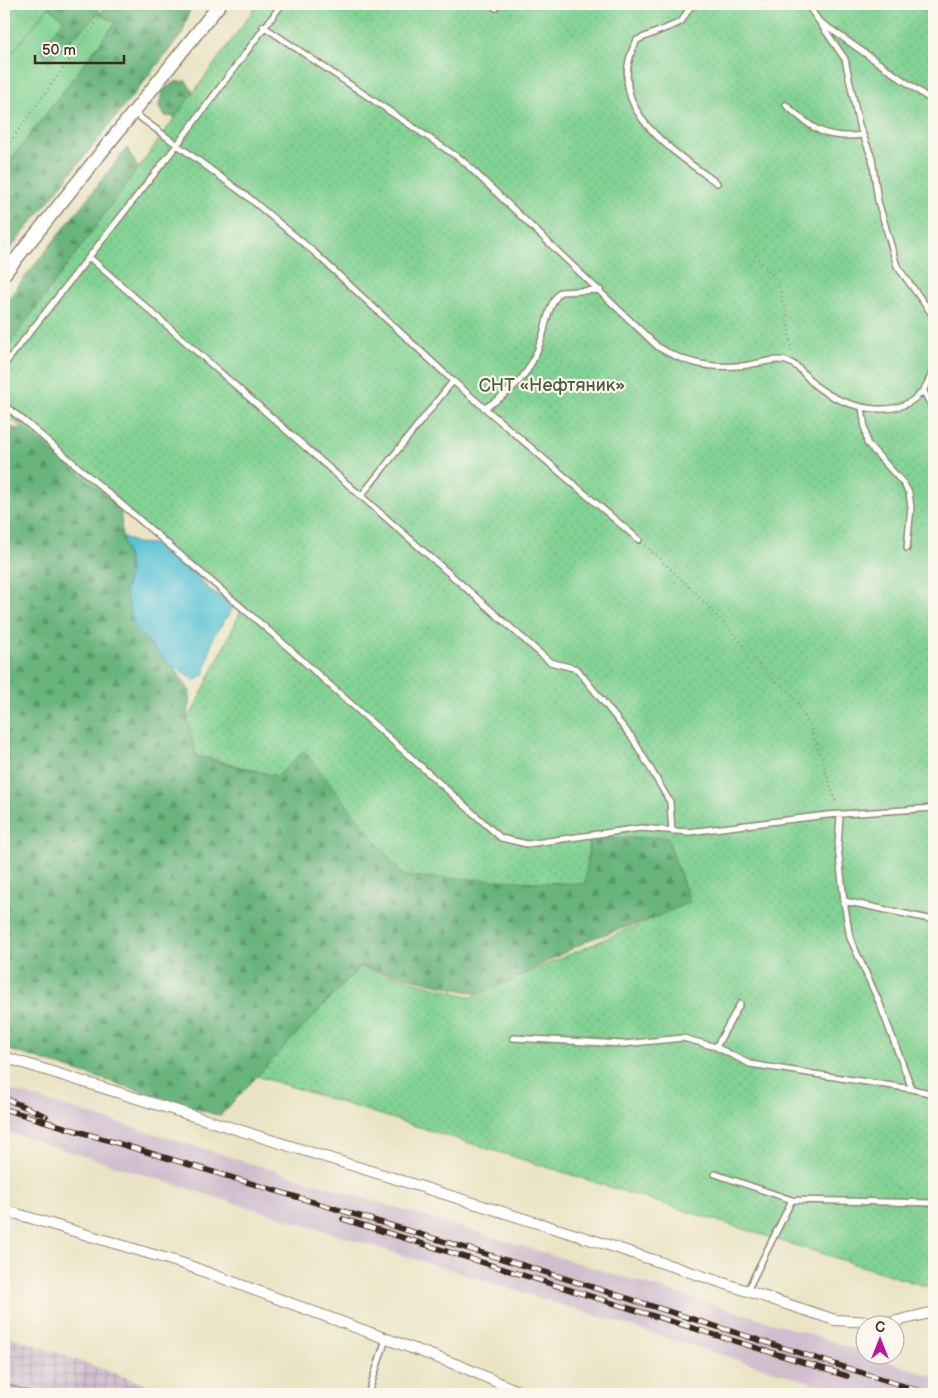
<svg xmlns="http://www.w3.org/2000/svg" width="938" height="1398" font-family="'Balsamiq Sans',sans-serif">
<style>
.industrial{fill:url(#industrial-grid)}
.railway{fill:#d0bdce}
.green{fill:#81d293;stroke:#5e7e58}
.forest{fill:url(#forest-firs);stroke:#526f4e}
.garden{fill:url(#garden-dots);stroke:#5e7e58}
.water{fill:#59c3d5;stroke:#4a767a}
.building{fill:#ba97c4}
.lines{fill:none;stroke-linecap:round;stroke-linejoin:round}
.service-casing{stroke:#928772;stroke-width:8}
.minor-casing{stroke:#928772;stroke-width:12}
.tertiary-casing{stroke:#928772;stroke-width:15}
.path{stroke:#928772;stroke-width:2;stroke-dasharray:1 4;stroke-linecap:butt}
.service{stroke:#fff;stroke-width:5}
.minor{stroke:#fff;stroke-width:10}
.tertiary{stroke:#fff;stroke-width:12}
.rail-casing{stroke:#3b2a1e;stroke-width:5.5}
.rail{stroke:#fbf7ec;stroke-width:4;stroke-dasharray:11;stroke-linecap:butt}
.labels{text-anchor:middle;stroke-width:4.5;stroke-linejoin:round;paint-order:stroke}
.park-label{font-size:18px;fill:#505c41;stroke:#fbf7ec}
</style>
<defs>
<pattern id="industrial-grid" width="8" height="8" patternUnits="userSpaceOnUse" patternTransform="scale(1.25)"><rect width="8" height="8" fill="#d0bdce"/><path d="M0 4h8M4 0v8" fill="none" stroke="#aa9aa7"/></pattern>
<pattern id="forest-firs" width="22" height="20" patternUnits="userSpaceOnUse" patternTransform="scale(1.25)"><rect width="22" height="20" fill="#68b47d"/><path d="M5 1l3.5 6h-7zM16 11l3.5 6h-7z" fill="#579366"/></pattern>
<pattern id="garden-dots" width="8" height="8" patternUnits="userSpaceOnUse" patternTransform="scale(1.25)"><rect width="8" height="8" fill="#81d293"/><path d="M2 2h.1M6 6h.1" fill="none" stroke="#70b47e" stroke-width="1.8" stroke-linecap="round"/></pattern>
</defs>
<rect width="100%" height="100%" fill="#fbf7ec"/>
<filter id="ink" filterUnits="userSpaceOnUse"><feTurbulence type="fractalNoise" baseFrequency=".02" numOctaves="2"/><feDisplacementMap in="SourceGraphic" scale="10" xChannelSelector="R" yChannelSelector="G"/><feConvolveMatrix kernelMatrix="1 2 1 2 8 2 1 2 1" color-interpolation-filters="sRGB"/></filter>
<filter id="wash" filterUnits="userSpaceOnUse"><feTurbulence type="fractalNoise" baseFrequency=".0096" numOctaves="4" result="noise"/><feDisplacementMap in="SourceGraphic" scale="20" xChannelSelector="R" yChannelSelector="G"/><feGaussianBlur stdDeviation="1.12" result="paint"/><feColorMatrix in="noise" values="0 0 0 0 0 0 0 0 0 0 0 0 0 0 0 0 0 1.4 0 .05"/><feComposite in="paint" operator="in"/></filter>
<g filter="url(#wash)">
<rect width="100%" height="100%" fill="#eae4c5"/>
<path class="industrial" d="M4 1334 12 1337 173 1394H4Z"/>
<path class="railway" d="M4 1088 826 1339 865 1353 866 1356H873L934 1377V1394H848L4 1131Z"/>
<path class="green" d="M49 7 64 20 41 48 98 14 116 22 4 169V63Z"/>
<path class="forest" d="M51 4H100L98 13 107 4H192L182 34 4 257V169L116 22 98 14 48 62 41 48 64 20 49 7Z
M186 81 197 97 185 118 165 116 159 107 162 90 175 82Z
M127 148 141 174 4 360V304Z
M4 427 47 432 120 498 122 536 130 568 125 592 135 629 173 667 190 691 188 719 197 757 277 776 304 742 581 883 589 854V839L667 837 690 903 677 910 591 939 482 995 360 966 220 1116 4 1048Z"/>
<path class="garden" d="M4 4H48L49 7 4 63Z
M258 4H934V1289L257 1076 360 967 472 997 690 902 667 837 589 839 585 884 404 876 304 751 277 776 196 755 188 721 243 607 4 413V352Z"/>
<path class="water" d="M122 536 136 543 154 544 173 561 193 569 208 589 235 605 213 637 204 675 195 680 173 667 135 629 125 592 130 568Z"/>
<g id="blocks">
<path class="building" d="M4 1383 33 1392V1394H4Z"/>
</g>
</g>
<g filter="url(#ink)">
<use href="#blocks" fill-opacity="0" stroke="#928772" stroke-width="1"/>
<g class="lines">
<defs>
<path id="service" d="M490 4 496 8
M692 4 681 22 637 40C601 107 670 149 717 183
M807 4 845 59 859 125 872 158 878 201 897 266 934 317
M822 23 934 102
M263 26 462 160 658 347C685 363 707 368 738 366 755 366 775 355 791 363 801 367 808 380 816 386 844 408 899 423 924 389 928 383 931 375 934 369
M786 105C812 129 826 140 863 135
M134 113 248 197 314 252 453 381 639 540
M89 257 550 662 577 669 633 739 670 802 672 831
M4 365 177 145 282 4
M923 390 934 411
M4 405 28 424 274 635 501 838 527 844 641 828 689 832 827 815 934 808
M862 407 867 443 904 484 909 493 911 507 907 548
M485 408C517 388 530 374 542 338 547 321 548 306 560 292L600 290
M361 496 453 381
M844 901 934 920
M513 1038 623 1044 683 1038 716 1047 750 1064 912 1089 879 1002 850 938 844 901 838 847 840 815
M716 1047 740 1004
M912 1089 934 1094
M715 1174 792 1200 934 1203
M747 1291 792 1200
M368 1394 386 1339"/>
<path id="minor" d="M4 1057 605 1244 835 1320 888 1323 934 1312
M4 1210 184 1264 463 1367 524 1394"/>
<path id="tertiary" d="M4 274 220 4"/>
</defs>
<use href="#service" class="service-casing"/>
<use href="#minor" class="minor-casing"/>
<use href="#tertiary" class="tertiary-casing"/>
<path class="path" d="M4 150 110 4
M755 255 778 282 786 312 792 355
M645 545 702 599 738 639 765 673 789 692 800 706 816 742 837 805"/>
<use href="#service" class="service"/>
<use href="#minor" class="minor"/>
<use href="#tertiary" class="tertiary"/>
<defs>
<path id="rail" d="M4 1098 46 1116
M4 1109 529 1267 929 1394
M343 1219 847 1376"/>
</defs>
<use href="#rail" class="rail-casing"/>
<use href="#rail" class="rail"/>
</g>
</g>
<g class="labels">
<g class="park-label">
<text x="552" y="391">СНТ «Нефтяник»</text>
</g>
</g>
<rect width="938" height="1398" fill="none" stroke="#fbf7ec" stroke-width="20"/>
<g transform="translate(880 1340)"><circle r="24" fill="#fbf7ec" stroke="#aea59a"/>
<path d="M0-4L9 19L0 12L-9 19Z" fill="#b5179e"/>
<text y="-8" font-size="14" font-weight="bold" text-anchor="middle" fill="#3b2a1e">С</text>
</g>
<path d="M35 55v8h89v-8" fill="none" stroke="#3b2a1e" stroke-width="2.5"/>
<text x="42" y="55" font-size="15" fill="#3b2a1e" stroke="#fbf7ec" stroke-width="4" paint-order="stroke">50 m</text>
</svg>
